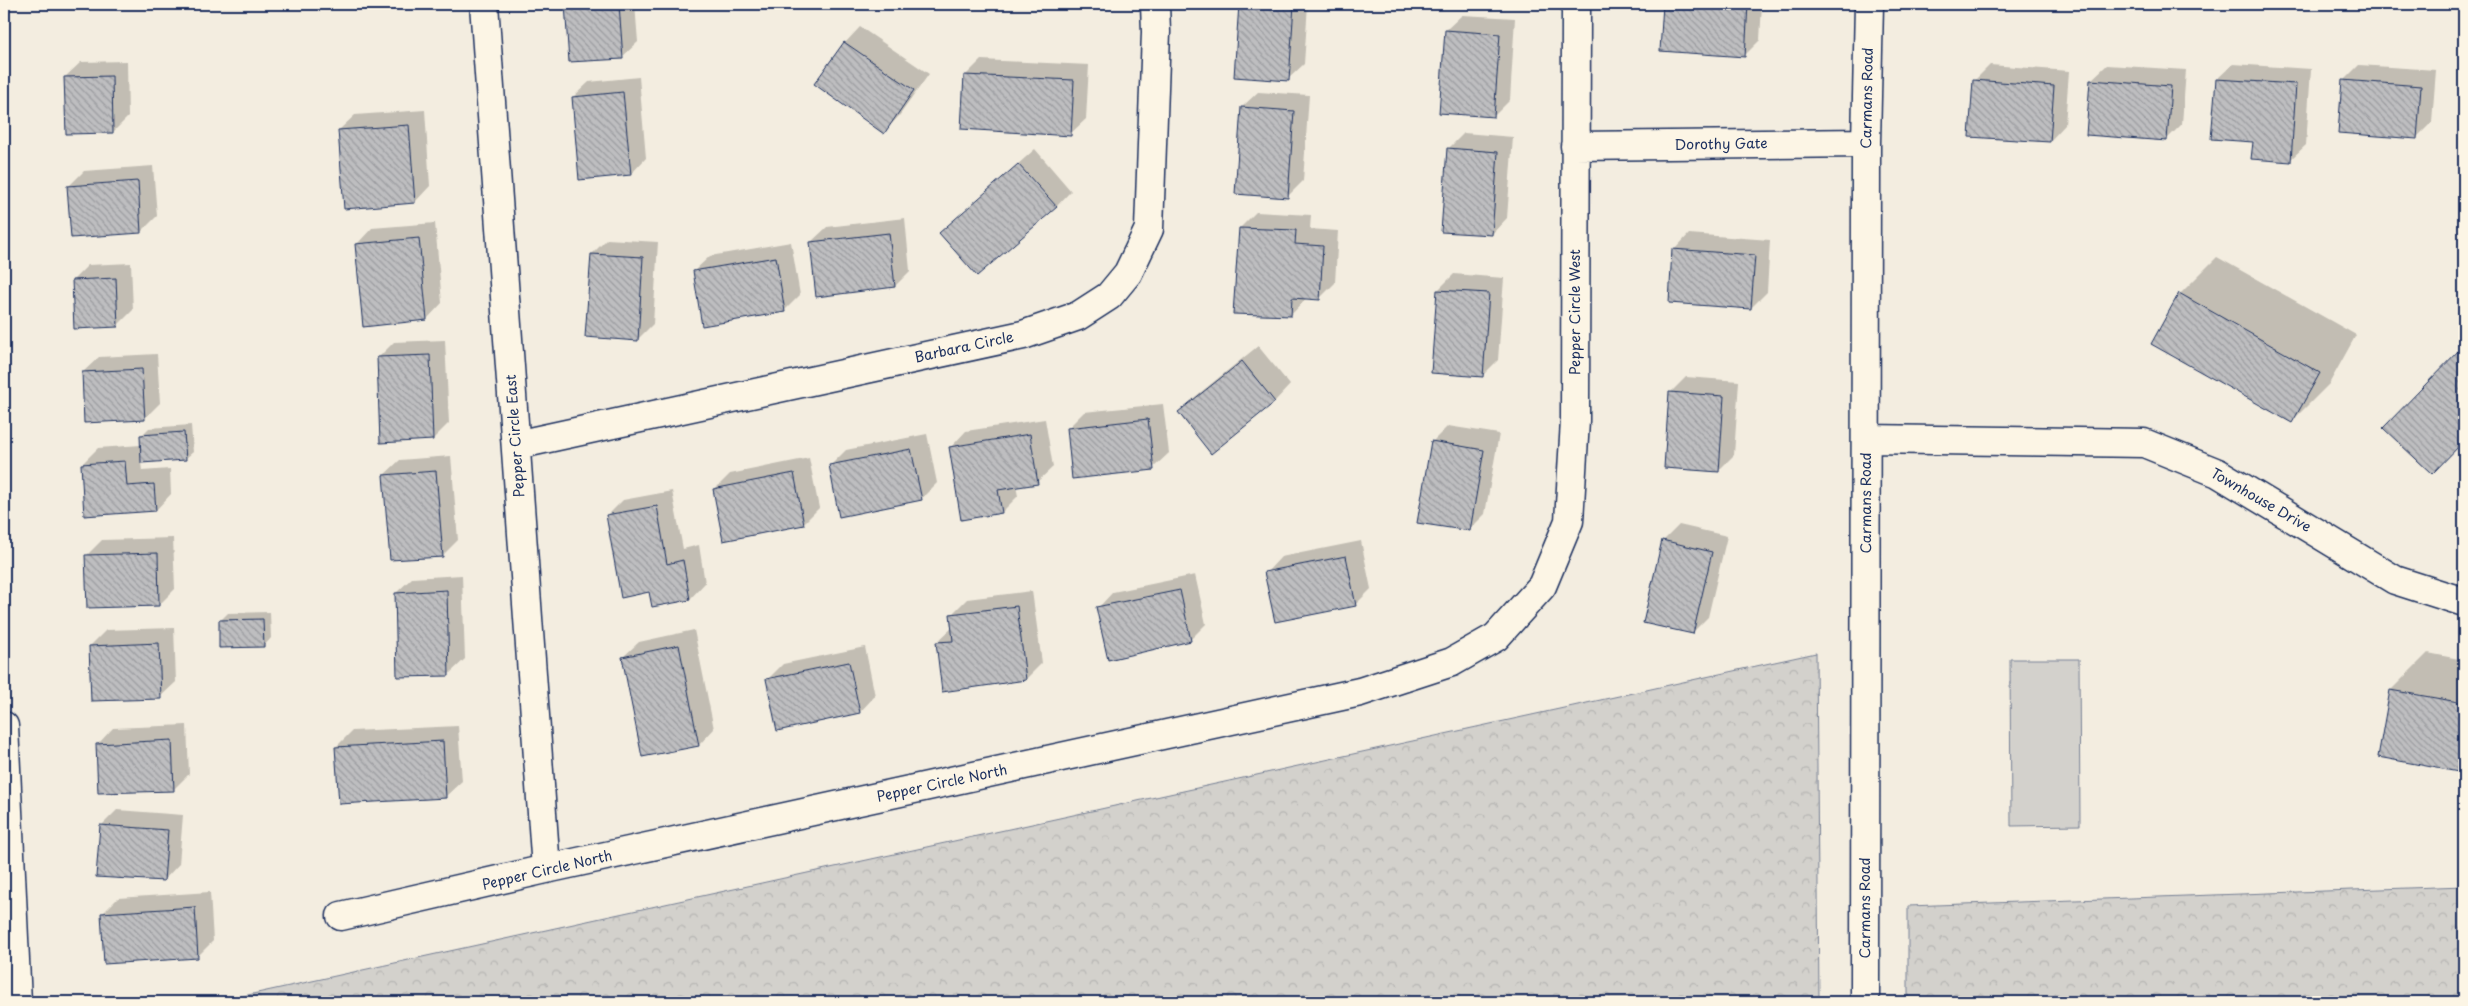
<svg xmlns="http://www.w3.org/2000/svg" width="2468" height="1006" font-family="'Playpen Sans',sans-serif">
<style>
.forest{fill:url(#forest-crowns);stroke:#778095}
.pitch{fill:#d3d1cc;stroke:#778095}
.shadow{fill:#0003}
.building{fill:url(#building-back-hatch);stroke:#1b2f5e}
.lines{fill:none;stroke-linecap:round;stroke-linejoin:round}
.minor-casing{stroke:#1b2f5e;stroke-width:31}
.major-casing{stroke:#1b2f5e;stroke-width:31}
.minor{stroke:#fcf5e5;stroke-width:28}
.major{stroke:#fcf5e5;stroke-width:28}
.labels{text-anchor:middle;stroke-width:5;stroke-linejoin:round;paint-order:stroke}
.street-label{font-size:14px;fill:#1b2f5e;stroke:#fcf5e5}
</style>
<defs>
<pattern id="forest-crowns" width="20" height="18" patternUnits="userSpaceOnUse" patternTransform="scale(1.25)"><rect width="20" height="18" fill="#d3d1cc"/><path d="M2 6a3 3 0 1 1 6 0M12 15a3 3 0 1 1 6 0" fill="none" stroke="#b5b4b2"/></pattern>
<pattern id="building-back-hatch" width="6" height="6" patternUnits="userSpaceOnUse" patternTransform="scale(1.25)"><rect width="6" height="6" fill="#bebec0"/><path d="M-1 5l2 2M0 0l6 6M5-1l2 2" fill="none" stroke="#9a9b9f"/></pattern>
</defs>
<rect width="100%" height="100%" fill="#f3ede0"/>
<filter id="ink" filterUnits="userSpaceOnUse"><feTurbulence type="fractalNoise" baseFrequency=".02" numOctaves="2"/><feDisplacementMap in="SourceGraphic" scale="10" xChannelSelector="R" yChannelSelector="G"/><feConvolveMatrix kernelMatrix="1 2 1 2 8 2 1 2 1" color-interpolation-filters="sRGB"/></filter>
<g filter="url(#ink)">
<path class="forest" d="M1816 653 1819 1002H216Z
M2464 886V1002H1908V906Z"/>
<path class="pitch" d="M2010 659H2079L2080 825 2011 826Z"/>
<path class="shadow" d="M65 4H141L65 5Z
M567 4H635L638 42 622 57 570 61Z
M760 4H812L810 6 760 8Z
M1240 4H1308L1304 64 1288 79 1235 76Z
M1664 4H1762L1760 40 1744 56 1661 50Z
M1462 15 1515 18 1510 100 1494 116 1446 30Z
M860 27 929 74 899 116 884 132 845 43Z
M981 60 1089 65 1086 119 1070 134 965 76Z
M127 61 128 117 113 132 65 77 81 62Z
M2233 64 2311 69 2306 145 2290 160 2254 141 2217 79Z
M1990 65 2069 71 2065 125 2050 141 1974 81Z
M2107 65 2186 70 2182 124 2167 139 2091 80Z
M2359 65 2436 70 2432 122 2417 137 2343 81Z
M639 77 646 158 631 174 573 97 589 82Z
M1258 92 1309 95 1303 181 1288 196 1242 107Z
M425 110 430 186 415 202 339 130 355 115Z
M1464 133 1513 137 1507 218 1492 234 1448 149Z
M1035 149 1071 191 1056 207 941 233Z
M153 166 157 216 141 232 69 186 84 171Z
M1256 212 1311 215 1310 229 1338 231 1335 283 1319 299 1307 298 1291 315 1240 228Z
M905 218 910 271 895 286 811 242 827 227Z
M435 223 442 303 427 319 357 244 372 228Z
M1689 234 1770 240 1767 292 1751 308 1674 250Z
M607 239 658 242 653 324 637 340 592 254Z
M791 242 800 295 784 311 694 271 710 256Z
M2217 257 2356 335 2329 384 2291 422 2180 294Z
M131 263 133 310 117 326 73 280 88 265Z
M1454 274 1504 278 1498 360 1483 375 1438 290Z
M445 340 449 423 433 439 378 358 394 342Z
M1258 346 1290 385 1275 401 1211 452 1180 412 1195 397Z
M2464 347V440L2432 473 2385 428Z
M157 354 160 403 144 419 83 372 99 357Z
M1686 377 1739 381 1734 455 1718 471 1670 393Z
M1163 404 1169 453 1153 468 1068 428 1084 412Z
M1045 419 1053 467 1037 482 1016 486 1018 496 1002 512 951 447 966 431Z
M191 425 193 452 185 459 141 462 142 471 170 469 171 494 156 510 82 464 98 448 141 445V436L149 428Z
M1448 426 1499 434 1485 514 1469 530 1432 442Z
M927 434 937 483 921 499 830 466 846 450Z
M451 456 458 540 442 556 384 475 400 460Z
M809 458 819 508 803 524 714 490 730 474Z
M672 491 683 549 699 545 705 583 690 599 650 591 607 516 623 500Z
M1679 525 1727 536 1708 617 1692 633 1644 622 1664 540Z
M173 538 175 589 159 605 86 556 102 540Z
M1361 541 1371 589 1355 605 1266 573 1281 557Z
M462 575 465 659 449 674 396 593 412 578Z
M1195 575 1206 624 1190 640 1098 608 1113 592Z
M1032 591 1042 663 1026 679 937 642 953 627 951 615 967 599Z
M270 612 271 638 264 646 220 621 228 613Z
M174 628 176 682 160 697 90 646 106 630Z
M694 630 714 729 699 745 623 657 639 642Z
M865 647 875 696 860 712 767 680 783 664Z
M2428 653 2464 660V771L2379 756 2391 690Z
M187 725 189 774 173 790 98 744 113 728Z
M458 726 462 781 446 796 340 802 336 747 352 731Z
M117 810 183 815 179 864 164 880 101 826Z
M210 892 213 941 197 957 103 913 118 898Z"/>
<path class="building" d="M64 4H141V5L64 7Z
M565 4H619L623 59 569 62Z
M759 4H810V8L759 9Z
M1239 4H1294L1289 81 1234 77Z
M1663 4H1748L1745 57 1660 51Z
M1445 30 1500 34 1494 117 1439 113Z
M844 42 914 90 884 134 814 84Z
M964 75 1074 80 1071 136 961 129Z
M112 76 113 133 66 134 64 77Z
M2216 79 2296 84 2291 162 2251 159 2253 142 2211 139Z
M1973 80 2054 86 2050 142 1969 137Z
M2090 80 2171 86 2167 141 2086 135Z
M2342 80 2421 86 2417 139 2338 133Z
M623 92 631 175 579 180 572 97Z
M1241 107 1294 111 1288 198 1235 194Z
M409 125 415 203 344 209 338 130Z
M1447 148 1498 152 1492 235 1441 232Z
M1018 164 1057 207 977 276 939 233Z
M138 181 141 233 71 238 67 186Z
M1239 228 1296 230 1295 244 1323 246 1320 300 1292 298 1291 316 1233 314Z
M889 233 895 287 816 297 810 242Z
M419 238 427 320 363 327 355 244Z
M1672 249 1755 255 1751 309 1669 303Z
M591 254 643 257 638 341 585 337Z
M776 257 785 312 702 326 693 271Z
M116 278 118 327 74 329 72 280Z
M1437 290 1489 293 1483 377 1431 373Z
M2179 293 2320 373 2292 423 2151 344Z
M2464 345V441L2432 474 2383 428Z
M430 355 433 440 380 443 377 357Z
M1242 361 1275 402 1211 454 1178 412Z
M142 369 145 420 84 423 82 372Z
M1669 392 1724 396 1719 472 1664 468Z
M1148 419 1154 470 1072 479 1067 428Z
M184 432 186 460 141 463 140 435Z
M1030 434 1038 484 998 490 1002 513 961 520 949 447Z
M1431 441 1484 450 1470 531 1417 523Z
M911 449 922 500 839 517 829 465Z
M125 461 127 486 154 484 156 511 84 516 81 464Z
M436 471 443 557 390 560 383 475Z
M794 473 804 525 723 541 713 489Z
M657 506 667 564 683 560 690 600 652 607 649 592 621 598 606 515Z
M1662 540 1712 552 1693 634 1643 623Z
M158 553 159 606 87 608 85 555Z
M1346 556 1356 606 1275 622 1264 572Z
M447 590 449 676 397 677 395 593Z
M1180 590 1191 641 1108 660 1096 607Z
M1017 606 1026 680 942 692 936 642 953 641 950 614Z
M263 619 264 647 219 648V620Z
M159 643 161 699 91 701 89 646Z
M679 645 699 746 642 757 622 657Z
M849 662 860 713 777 731 766 679Z
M2390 690 2464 703V773L2378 757Z
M172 740 174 791 98 793 96 744Z
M443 741 446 798 339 804 335 747Z
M100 825 168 830 164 881 96 877Z
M195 907 198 958 104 964 101 913Z"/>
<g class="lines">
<defs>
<path id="minor" d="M484 4 546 869
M1575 146 1866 143
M1866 439 2144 443 2218 473 2395 580 2464 602
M516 445 1023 335 1078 316 1109 296 1128 273 1149 229 1156 32 1155 4
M341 916 546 869 1360 692 1452 662 1496 637 1542 586 1569 521 1575 421 1576 4
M1865 1002 1866 143 1869 4"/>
<path id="major" d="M4 726 17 1002"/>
</defs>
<use href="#minor" class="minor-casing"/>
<use href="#major" class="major-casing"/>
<use href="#minor" class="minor"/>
<use href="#major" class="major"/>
</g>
</g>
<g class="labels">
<g class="street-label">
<text transform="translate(1867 98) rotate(-89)" y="5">Carmans Road</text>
<text transform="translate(1721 144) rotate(-1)" y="5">Dorothy Gate</text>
<text transform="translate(1575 312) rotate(-90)" y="5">Pepper Circle West</text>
<text transform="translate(964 347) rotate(-12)" y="5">Barbara Circle</text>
<text transform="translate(515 436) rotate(-94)" y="5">Pepper Circle East</text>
<text transform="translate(2261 500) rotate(30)" y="5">Townhouse Drive</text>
<text transform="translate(1866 503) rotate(-90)" y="5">Carmans Road</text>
<text transform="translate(942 783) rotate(-12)" y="5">Pepper Circle North</text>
<text transform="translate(547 870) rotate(-13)" y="5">Pepper Circle North</text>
<text transform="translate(1865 908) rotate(-90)" y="5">Carmans Road</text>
</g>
</g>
<rect width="2468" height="1006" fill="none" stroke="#fcf5e5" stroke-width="20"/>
<rect x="10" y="10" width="2448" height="986" fill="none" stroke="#1b2f5e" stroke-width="2" filter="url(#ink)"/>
</svg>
